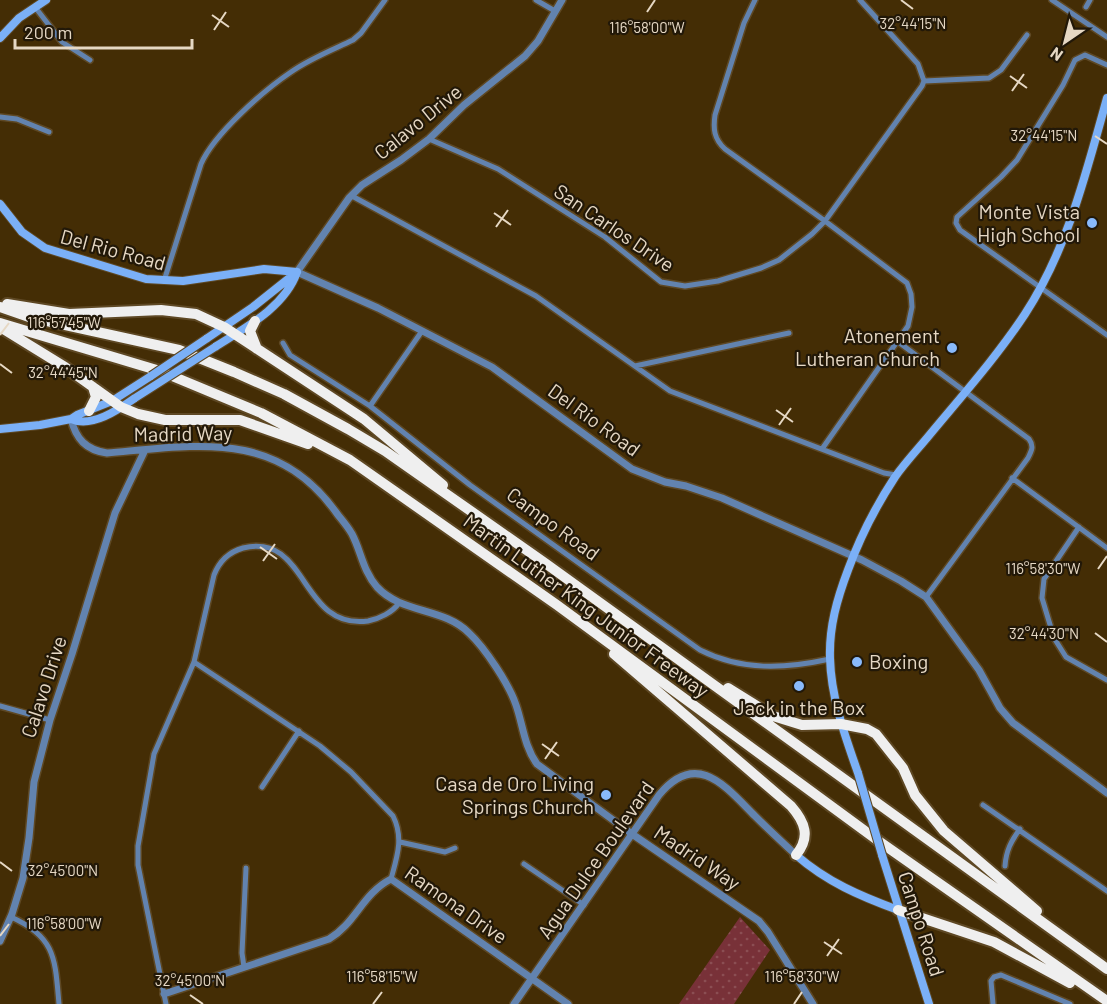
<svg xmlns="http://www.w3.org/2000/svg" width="1107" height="1004" font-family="Barlow,sans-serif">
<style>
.grass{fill:url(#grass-dots)}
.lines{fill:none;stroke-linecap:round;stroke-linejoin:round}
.minor-casing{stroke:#5e4824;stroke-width:8}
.tertiary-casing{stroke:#5e4824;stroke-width:10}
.secondary-casing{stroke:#5e4824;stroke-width:10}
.motorway-casing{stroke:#5e4824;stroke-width:14}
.minor{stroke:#6283af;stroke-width:5}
.tertiary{stroke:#6283af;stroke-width:7}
.secondary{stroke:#7bb0f7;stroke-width:8}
.motorway{stroke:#efefef;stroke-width:10}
.secondary-bridge-casing{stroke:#5e4824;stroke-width:10;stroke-linecap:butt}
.secondary-bridge{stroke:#7bb0f7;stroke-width:8}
.ticks{fill:none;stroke:#e6d8c4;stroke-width:2}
.poi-dot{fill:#89bafc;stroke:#221808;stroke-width:2}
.labels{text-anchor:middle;stroke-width:4.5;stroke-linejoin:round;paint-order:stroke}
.street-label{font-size:20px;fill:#e6d8c4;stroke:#221808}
.poi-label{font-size:20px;fill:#e6d8c4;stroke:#221808;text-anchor:end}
.ticks-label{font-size:15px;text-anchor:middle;fill:#e6d8c4;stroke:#221808;stroke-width:4.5;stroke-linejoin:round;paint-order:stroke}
</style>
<defs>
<pattern id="grass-dots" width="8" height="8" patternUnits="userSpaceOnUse" patternTransform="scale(1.5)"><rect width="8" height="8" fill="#783138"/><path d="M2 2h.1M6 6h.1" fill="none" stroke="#8b4e53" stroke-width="1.8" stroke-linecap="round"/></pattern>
</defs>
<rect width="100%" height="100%" fill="#442d05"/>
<path class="grass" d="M740 917 770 950 734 1004H679Z"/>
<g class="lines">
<defs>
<path id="minor" d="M536 0 555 11
M755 0 744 23 715 115C713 129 714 139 725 149L825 221 907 283 911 294 912 307 908 326 822 449
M1052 0 1107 37
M35 7 62 42 90 60
M1086 7 1090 0
M1107 65 1085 55 1075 60 1063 85 1017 160 1001 177 957 217 956 223 960 230 1107 335
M924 81 989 78 1001 70 1027 35
M0 117 17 119 49 132
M429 139 498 169 605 237 661 282 685 286 718 281 761 268 779 260 812 234 825 221 922 86 924 81 918 64 860 0
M352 196 536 296 670 391 884 473 896 475
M164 281 201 164C214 134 263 91 291 72 309 59 332 50 353 40L361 33 385 0
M897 341 1029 439C1034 446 1032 450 1028 458L926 597
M283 343 290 355 370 406 470 485 700 650C742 671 784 669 830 659
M635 366 789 333
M370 406 422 331
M1012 478 1107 548
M1079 527 1044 579 1042 598 1054 638 1066 657 1107 680
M194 662 320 746 351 772 393 816C404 838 397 857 391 879
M0 706 50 720
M262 787 299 731
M983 805 1107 891
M400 842 445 852 455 848
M524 864 584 905
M1005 866C1006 851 1011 841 1020 829
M11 917C56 937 55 959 59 1004
M244 967 242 953 246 868
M166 1004 138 865V846L154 754 194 662 214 575C219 562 229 552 243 548 309 532 299 630 368 621 379 619 393 612 399 603
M993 1004 991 981 994 977 1001 975 1070 1004"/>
<path id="tertiary" d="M562 0 538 41 525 56 464 105 429 139 401 160 362 185 349 198 297 272 378 308 492 367 632 469 665 482 686 486 722 498 862 560 901 581 926 597 979 670 1000 708 1013 723 1107 793
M71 419C76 439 86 450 107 453 199 445 278 429 338 515 343 521 348 527 352 534 361 551 363 571 377 587 402 614 443 607 469 633 485 648 509 684 516 705 523 725 524 746 537 764L632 834 759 921 768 932 813 1004
M0 941 12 914 23 878 29 838 34 782 50 720 72 654 115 513 145 450
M164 994 329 939C356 923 362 894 391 879L568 1004
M514 1004 659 795C697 749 726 787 755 816 768 829 782 842 796 855"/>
<path id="secondary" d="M0 38 19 18 46 0
M0 204 22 232 45 248 146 279 183 281 264 269 297 272
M206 339 253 307 297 272
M215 347C245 328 285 307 297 272
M71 419C92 428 118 410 135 398
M0 429 40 425 71 419 77 415 112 401 151 376
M858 773C845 736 831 698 830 658 829 627 837 599 848 570 860 537 876 506 895 477 904 464 916 451 927 438 960 398 996 358 1025 314 1068 248 1086 173 1107 98
M796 855C827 882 860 896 898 910
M882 855 929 1004"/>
<path id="motorway" d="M7 304 69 314 161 310 196 314 224 327 364 419 443 485
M0 307 29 317 179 350 234 372 284 394 348 429 385 451 545 563 1107 969
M255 321 250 331 257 349
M0 323 160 371 261 413 350 460 557 605 880 842 1107 1001
M0 327 65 367 121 407 138 414 165 420H240L308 444
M89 411 96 397 93 387
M614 654 791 806C805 822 811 837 796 855
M728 688 773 716 802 725 841 724 867 729 876 734 903 768 915 795 944 831 1037 911
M898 910 994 942 1070 983"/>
</defs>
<use href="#minor" class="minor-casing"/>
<use href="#tertiary" class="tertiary-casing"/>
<use href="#secondary" class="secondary-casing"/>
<use href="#motorway" class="motorway-casing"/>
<use href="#minor" class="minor"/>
<use href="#tertiary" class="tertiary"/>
<use href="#secondary" class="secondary"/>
<use href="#motorway" class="motorway"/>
<defs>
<path id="secondary-bridge" d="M151 376 206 339
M135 398 215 347
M858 773 882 855"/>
</defs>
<use href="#secondary-bridge" class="secondary-bridge-casing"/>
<use href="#secondary-bridge" class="secondary-bridge"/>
</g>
<path class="ticks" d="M901 0 913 9M647 12 655 0M212 15 229 27M214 30 226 12M1010 76 1027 88M1012 91 1024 74M1095 136 1107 144M494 213 511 225M496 227 508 210M0 335 9 323M0 364 12 373M776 410 793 422M779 425 791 408M260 547 277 559M263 561 275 544M1098 569 1107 556M1095 633 1107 642M542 744 559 756M545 759 557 742M0 862 12 871M0 936 9 924M824 942 842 954M827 956 839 939M190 995 203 1004M373 1004 382 992M794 1004 802 992"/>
<g class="poi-dot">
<circle cx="1092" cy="223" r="6"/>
<circle cx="952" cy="348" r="6"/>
<circle cx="857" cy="662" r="6"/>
<circle cx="799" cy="686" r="6"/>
<circle cx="606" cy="795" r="6"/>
</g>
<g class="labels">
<g class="street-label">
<text transform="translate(418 122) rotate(-39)" y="7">Calavo Drive</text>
<text transform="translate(614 228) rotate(34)" y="7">San Carlos Drive</text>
<text transform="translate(113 250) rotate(15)" y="7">Del Rio Road</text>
<text transform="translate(594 420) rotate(36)" y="7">Del Rio Road</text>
<text transform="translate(183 434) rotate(-1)" y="7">Madrid Way</text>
<text transform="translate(553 524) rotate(36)" y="7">Campo Road</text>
<text transform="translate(586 606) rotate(36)" y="7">Martin Luther King Junior Freeway</text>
<text transform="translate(44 687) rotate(-72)" y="7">Calavo Drive</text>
<text transform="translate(697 858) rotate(34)" y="7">Madrid Way</text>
<text transform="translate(596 860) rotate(-55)" y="7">Agua Dulce Boulevard</text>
<text transform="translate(456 905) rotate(35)" y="7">Ramona Drive</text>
<text transform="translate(921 924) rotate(72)" y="7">Campo Road</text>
</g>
<g class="poi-label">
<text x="1080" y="219">Monte Vista<tspan x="1080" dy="23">High School</tspan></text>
<text x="940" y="343">Atonement<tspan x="940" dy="23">Lutheran Church</tspan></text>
<text x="869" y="669" text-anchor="start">Boxing</text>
<text x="799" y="715" text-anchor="middle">Jack in the Box</text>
<text x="594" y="791">Casa de Oro Living<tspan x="594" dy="23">Springs Church</tspan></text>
</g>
</g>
<g class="ticks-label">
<text x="913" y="29">32°44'15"N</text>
<text x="647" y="33">116°58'00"W</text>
<text x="1044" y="141">32°44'15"N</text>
<text x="64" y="328">116°57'45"W</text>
<text x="63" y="378">32°44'45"N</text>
<text x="1043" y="574">116°58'30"W</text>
<text x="1044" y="639">32°44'30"N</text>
<text x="63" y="876">32°45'00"N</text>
<text x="64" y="929">116°58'00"W</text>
<text x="382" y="982">116°58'15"W</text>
<text x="802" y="982">116°58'30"W</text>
<text x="190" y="986">32°45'00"N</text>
</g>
<g transform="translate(1065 42) rotate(215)" stroke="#221808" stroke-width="4.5" paint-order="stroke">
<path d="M0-4.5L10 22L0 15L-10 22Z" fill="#e6d8c4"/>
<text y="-9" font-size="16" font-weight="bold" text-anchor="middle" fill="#e6d8c4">N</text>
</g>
<path d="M15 39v9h177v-9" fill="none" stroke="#e6d8c4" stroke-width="3"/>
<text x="24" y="39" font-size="18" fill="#e6d8c4" stroke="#221808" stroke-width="4.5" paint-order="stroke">200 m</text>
</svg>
